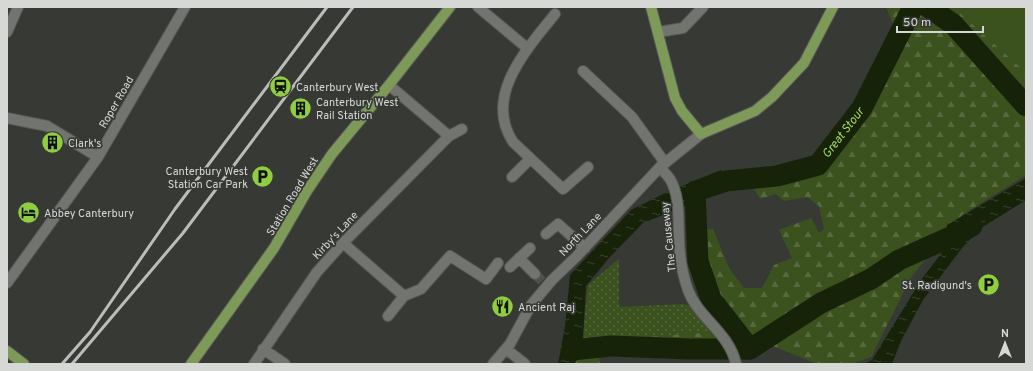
<svg xmlns="http://www.w3.org/2000/svg" width="1033" height="371" font-family="Overpass,sans-serif">
<style>
.green{fill:#3b521f}
.forest{fill:url(#forest-firs)}
.garden{fill:url(#garden-dots)}
.water{fill:url(#water-ripples)}
.lines{fill:none;stroke-linecap:round;stroke-linejoin:round}
.river{stroke:#172308;stroke-width:21}
.minor-tunnel{stroke:#4e514c;stroke-width:10;stroke-dasharray:10 5;stroke-linecap:butt}
.minor-casing{stroke:#555754;stroke-width:12}
.major-casing{stroke:#555754;stroke-width:12}
.minor{stroke:#72746f;stroke-width:10}
.major{stroke:#7d9a59;stroke-width:10}
.rail{stroke:#bbbdba;stroke-width:3}
.labels{text-anchor:middle;stroke-width:3.5;stroke-linejoin:round;paint-order:stroke}
.poi-label{font-size:11px;fill:#d6d8d5;stroke:#363934;text-anchor:start}
.street-label{font-size:11px;fill:#d6d8d5;stroke:#363934}
.water-label{font-size:12px;font-style:italic;fill:#a6db69;stroke:#363934}
</style>
<defs>
<pattern id="forest-firs" width="22" height="20" patternUnits="userSpaceOnUse"><rect width="22" height="20" fill="#3b521f"/><path d="M5 1l3.5 6h-7zM16 11l3.5 6h-7z" fill="#576a3f"/></pattern>
<pattern id="garden-dots" width="8" height="8" patternUnits="userSpaceOnUse"><rect width="8" height="8" fill="#3b521f"/><path d="M2 2h.1M6 6h.1" fill="none" stroke="#576a3f" stroke-width="1.8" stroke-linecap="round"/></pattern>
<pattern id="water-ripples" width="26" height="14" patternUnits="userSpaceOnUse"><rect width="26" height="14" fill="#172308"/><path d="M2 4q2-2 4 0t4 0M15 11q2-2 4 0t4 0" fill="none" stroke="#38422b"/></pattern>
</defs>
<rect width="100%" height="100%" fill="#363934"/>
<path class="green" d="M953 7H1026V74L953 9Z"/>
<path class="forest" d="M886 7H953L1022 69 1026 74V175L962 215 912 276 871 357 852 364H817L746 335 723 309 711 288 702 261 699 230 713 229 729 268 744 288H762L774 265 792 258 779 230 811 218 819 233 824 229 819 206 807 197 784 201 776 194 760 199 751 183 787 179 821 168 872 112 886 64 901 43Z
M719 331 732 352 599 357 600 364H574L579 357 582 342Z"/>
<path class="garden" d="M619 259V307L682 304 693 306 719 331 582 342 588 285Z"/>
<path class="water" d="M721 170 730 188 643 223 609 258 586 286 583 340 580 356 574 364H558L565 326 570 275 631 210 665 193Z
M1026 178V200L981 228 962 248 923 300 901 341 892 364H864L872 360 921 280 946 247 947 225Z"/>
<g class="lines">
<g class="river">
<path d="M928 7 953 24 1026 106"/>
<path id="s1" d="M699 190 726 181 777 176 818 165 862 108 913 7"/>
<path d="M695 191 698 261 711 299 750 349"/>
<path d="M572 350 611 346 690 349H750L821 303 871 279 899 260 959 233 972 226"/>
</g>
<path class="minor-tunnel" d="M535 274 542 281"/>
<defs>
<path id="minor" d="M478 7 527 48
M555 14C527 49 483 96 513 142L563 189 588 167
M7 32 18 7
M658 32 683 28 703 7
M583 71 632 117 665 163
M389 85 449 136
M7 118 47 126 98 157
M660 167C663 171 667 175 670 179 680 196 678 217 679 236 679 254 682 273 688 290 698 318 729 332 736 364
M512 177 530 159
M546 234 558 224 585 248
M343 243 404 296 421 289 450 256 486 279 498 263
M519 258 535 274
M510 267 530 248
M7 283 98 157 185 7
M388 316 404 296
M263 349 285 364
M506 349 525 364
M254 364 317 272 343 243 449 136 462 129
M493 364 510 344 531 305 552 280 576 257 660 167 701 134"/>
<path id="major" d="M651 7 675 98 682 111 701 134 755 111 772 97 804 63 833 7
M7 351 24 364
M191 364 274 248 307 191 332 154 389 85 450 7"/>
</defs>
<use href="#minor" class="minor-casing"/>
<use href="#major" class="major-casing"/>
<use href="#minor" class="minor"/>
<use href="#major" class="major"/>
<path class="rail" d="M62 364 90 332 175 209 327 7
M72 364 183 233 353 7"/>
</g>
<defs>
<symbol id="station-disc" viewBox="-11 -11 22 22"><circle r="9.5" fill="#90cd40" stroke="#363934"/><path d="M-3-6H3Q5-6 5-4V2Q5 4 3 4L4.5 6H3L1.5 4h-3L-3 6H-4.5L-3 4Q-5 4-5 2V-4Q-5-6-3-6ZM-3.5-4v3h7v-3ZM-3.5 1v1.5H-2V1ZM2 1v1.5H3.5V1Z" fill="#111"/></symbol>
<symbol id="building-disc" viewBox="-11 -11 22 22"><circle r="9.5" fill="#90cd40" stroke="#363934"/><path d="M-4-6H4V6H1V3H-1V6H-4ZM-2.5-4.3h1.7v1.8h-1.7ZM.8-4.3h1.7v1.8H.8ZM-2.5-1h1.7V.8h-1.7ZM.8-1h1.7V.8H.8Z" fill="#111"/></symbol>
<symbol id="parking-disc" viewBox="-11 -11 22 22"><circle r="9.5" fill="#90cd40" stroke="#363934"/><path d="M-3.5-5.5H1a3.5 3.5 0 0 1 0 7H-1V5.5H-3.5ZM-1-3.4V-.6H.8a1.4 1.4 0 0 0 0-2.8Z" fill="#111"/></symbol>
<symbol id="hotel-disc" viewBox="-11 -11 22 22"><circle r="9.5" fill="#90cd40" stroke="#363934"/><path d="M-6-4.5h1.5V1H6V5H4.5V3h-9V5H-6ZM-4 0a1.8 1.8 0 1 1 3.6 0ZM.5 0V-2.5h3Q6-2.5 6 0Z" fill="#111"/></symbol>
<symbol id="restaurant-disc" viewBox="-11 -11 22 22"><circle r="9.5" fill="#90cd40" stroke="#363934"/><path d="M-5-6h1v4h1v-4h1v4h1v-4h1v5L-1.5 .5V6h-2V.5L-5-1ZM5-6V6H3V1.5H1.5Q1.5-4 5-6Z" fill="#111"/></symbol>
</defs>
<g fill-rule="evenodd">
<use href="#station-disc" x="268" y="74" width="25" height="25"/>
<use href="#building-disc" x="288" y="96" width="25" height="25"/>
<use href="#building-disc" x="40" y="130" width="25" height="25"/>
<use href="#parking-disc" x="250" y="164" width="25" height="25"/>
<use href="#hotel-disc" x="16" y="200" width="25" height="25"/>
<use href="#parking-disc" x="976" y="272" width="25" height="25"/>
<use href="#restaurant-disc" x="490" y="294" width="25" height="25"/>
</g>
<g class="labels">
<g class="poi-label">
<text x="296" y="91">Canterbury West</text>
<text x="316" y="106">Canterbury West<tspan x="316" dy="13">Rail Station</tspan></text>
<text x="68" y="147">Clark's</text>
<text x="248" y="175" text-anchor="end">Canterbury West<tspan x="248" dy="13">Station Car Park</tspan></text>
<text x="44" y="217">Abbey Canterbury</text>
<text x="972" y="289" text-anchor="end">St. Radigund's</text>
<text x="518" y="311">Ancient Raj</text>
</g>
<g class="street-label">
<text transform="translate(116 102) rotate(-60)" y="4">Roper Road</text>
<text transform="translate(292 196) rotate(-59)" y="4">Station Road West</text>
<text transform="translate(580 234) rotate(-46)" y="4">North Lane</text>
<text transform="translate(335 235) rotate(-47)" y="4">Kirby's Lane</text>
<text transform="translate(668 237) rotate(-96)" y="4">The Causeway</text>
</g>
<g class="water-label">
<text dy="4" stroke="none"><textPath href="#s1" startOffset="163">Great Stour</textPath></text>
</g>
</g>
<rect width="1033" height="371" fill="none" stroke="#d6d8d5" stroke-width="16"/>
<g transform="translate(1005 343)" stroke="#363934" stroke-width="3" paint-order="stroke">
<path d="M0-3L7 15L0 10L-7 15Z" fill="#d6d8d5"/>
<text y="-6" font-size="11" font-weight="bold" text-anchor="middle" fill="#d6d8d5">N</text>
</g>
<path d="M897 26v6h86v-6" fill="none" stroke="#d6d8d5" stroke-width="2"/>
<text x="903" y="26" font-size="12" fill="#d6d8d5" stroke="#363934" stroke-width="3" paint-order="stroke">50 m</text>
</svg>
